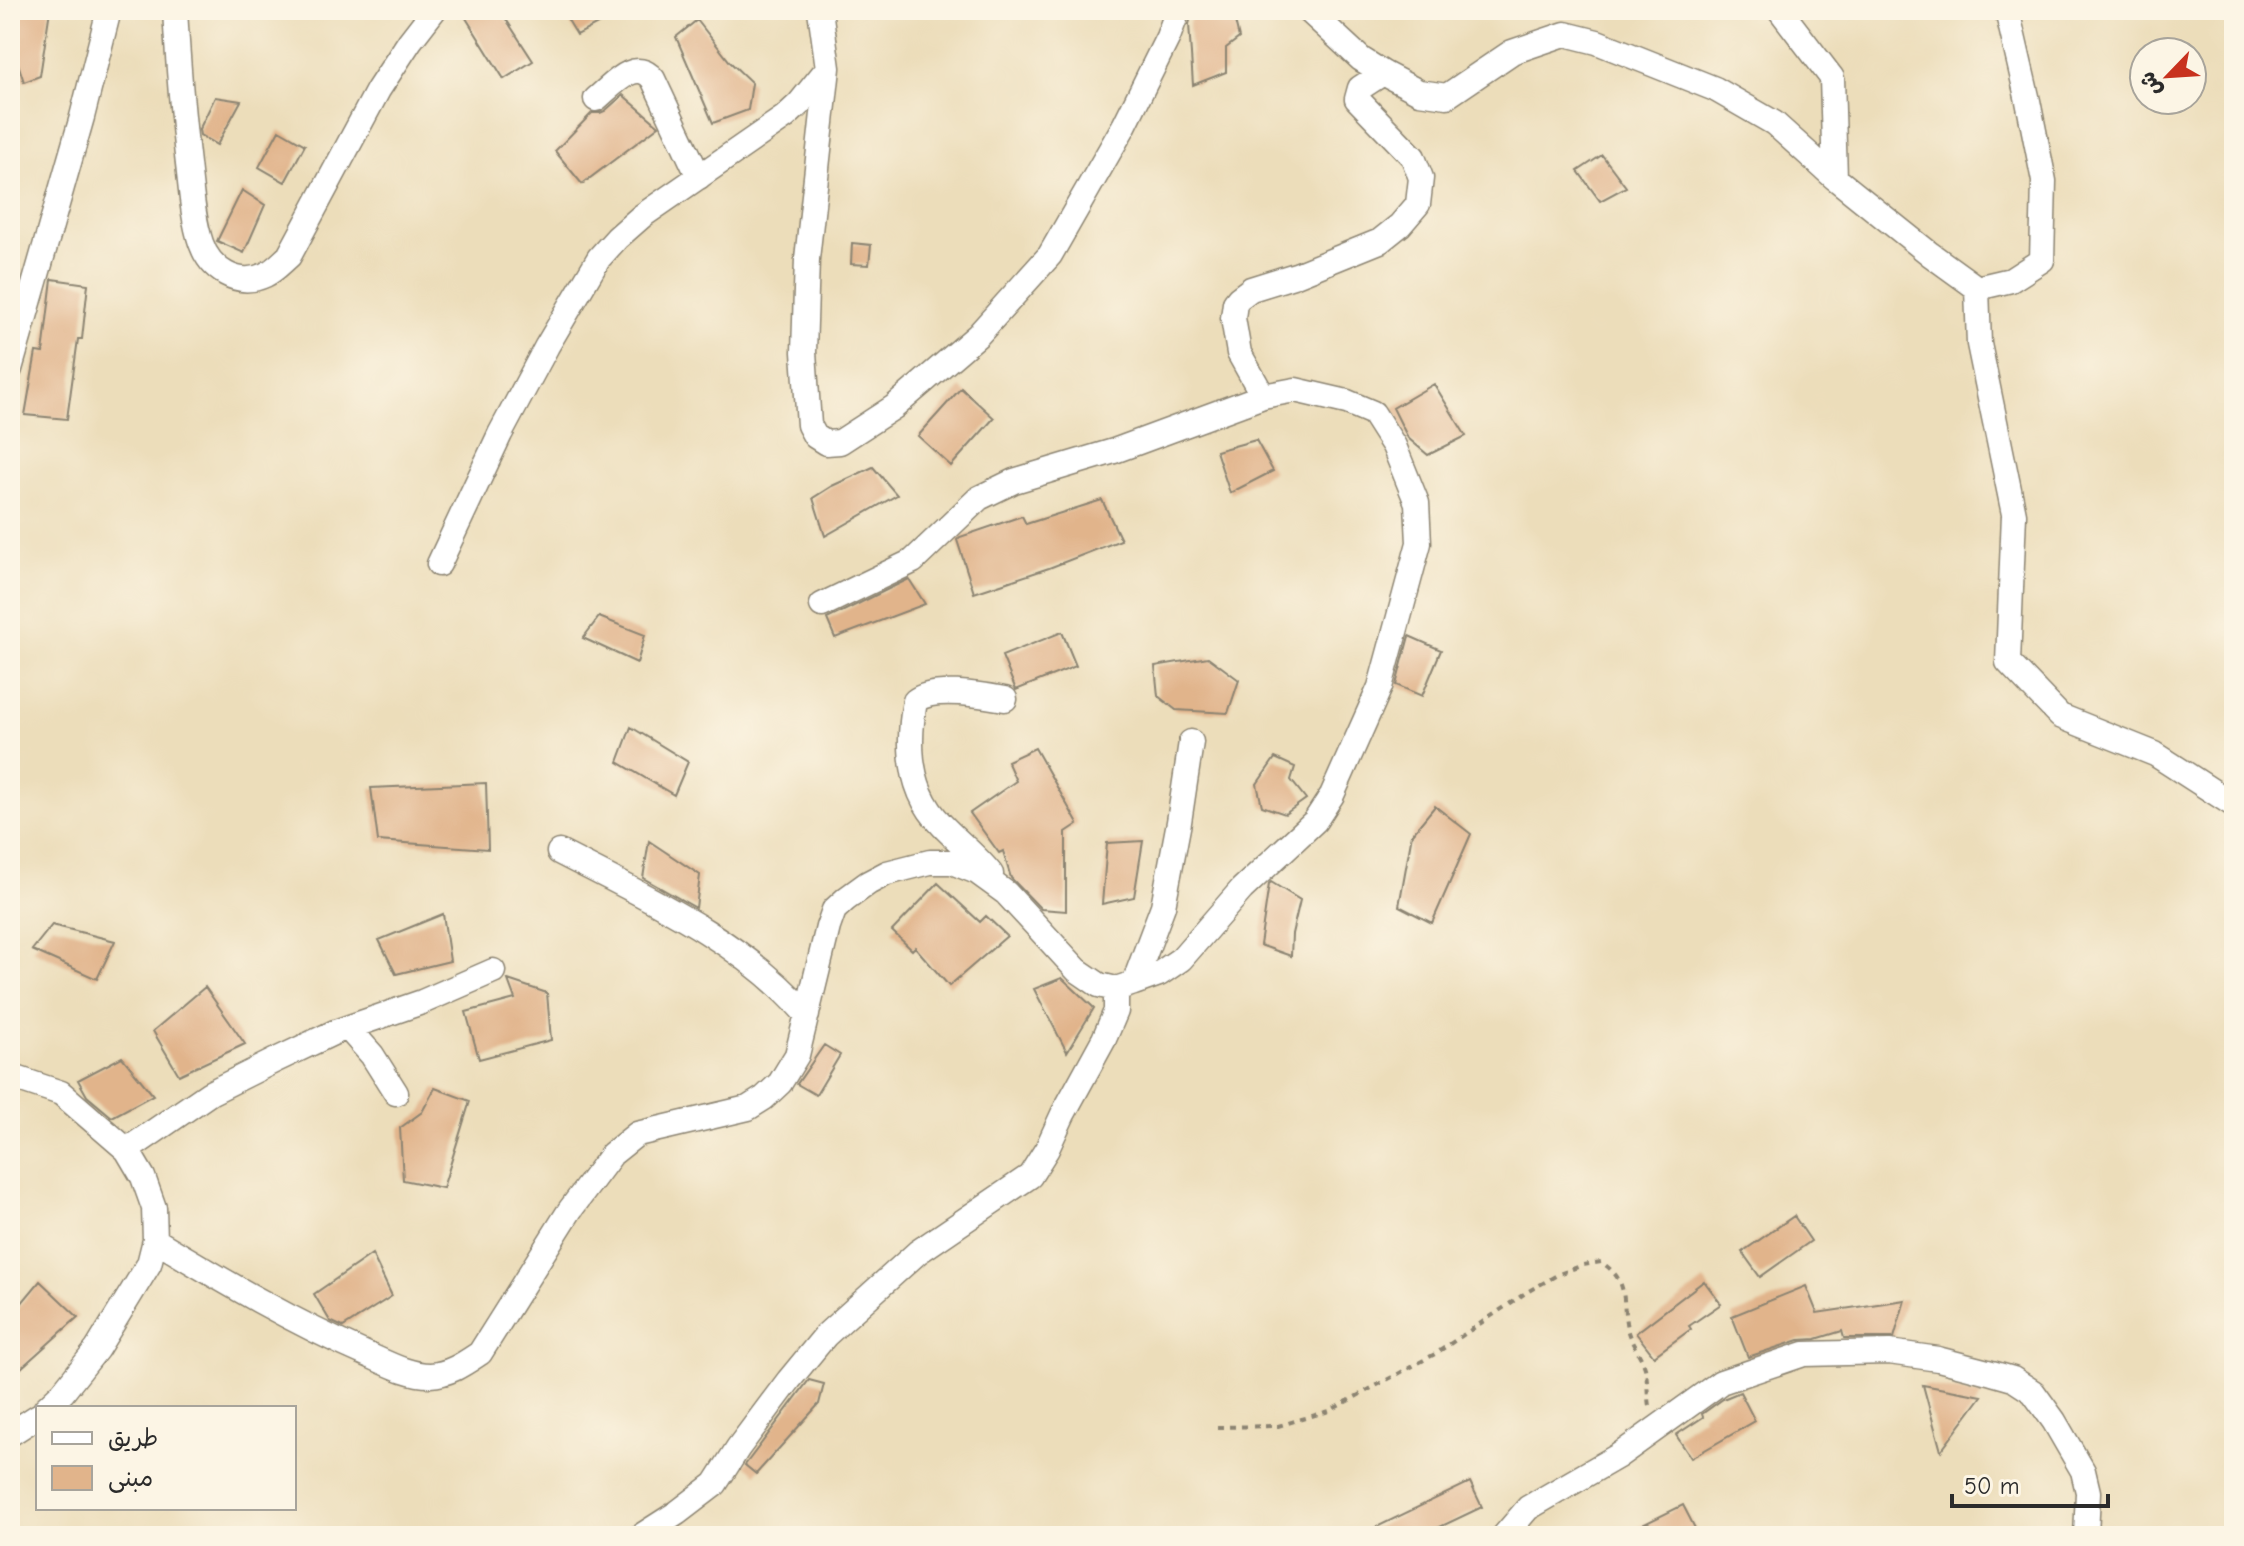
<svg xmlns="http://www.w3.org/2000/svg" width="2244" height="1546" font-family="'Comic Neue','Playpen Sans Arabic',sans-serif">
<style>
.building{fill:#e1b48b}
.lines{fill:none;stroke-linecap:round;stroke-linejoin:round}
.minor-casing{stroke:#8c8472;stroke-width:27}
.path{stroke:#8c8472;stroke-width:4;stroke-dasharray:6 6;stroke-linecap:butt}
.minor{stroke:#fff;stroke-width:24}
</style>
<rect width="100%" height="100%" fill="#fcf5e5"/>
<filter id="ink" filterUnits="userSpaceOnUse"><feTurbulence type="fractalNoise" baseFrequency=".0125" numOctaves="2"/><feDisplacementMap in="SourceGraphic" scale="16" xChannelSelector="R" yChannelSelector="G"/><feConvolveMatrix kernelMatrix="1 2 1 2 8 2 1 2 1" color-interpolation-filters="sRGB"/></filter>
<filter id="wash" filterUnits="userSpaceOnUse"><feTurbulence type="fractalNoise" baseFrequency=".006" numOctaves="4" result="noise"/><feDisplacementMap in="SourceGraphic" scale="32" xChannelSelector="R" yChannelSelector="G"/><feGaussianBlur stdDeviation="1.8" result="paint"/><feColorMatrix in="noise" values="0 0 0 0 0 0 0 0 0 0 0 0 0 0 0 0 0 1.4 0 .05"/><feComposite in="paint" operator="in"/></filter>
<g filter="url(#wash)">
<rect width="100%" height="100%" fill="#ecddba"/>
<g id="blocks">
<path class="building" d="M26 10H50L40 76 24 82 10 39V20Z
M461 10H500L533 61 504 79Z
M562 10H624L577 35Z
M1193 10H1215L1233 13 1239 38 1226 48V72L1193 85 1189 24Z
M697 20 730 62 752 83 748 110 713 123 676 37Z
M623 95 659 126 582 184 555 151 592 113H600L605 111Z
M215 97 241 101 217 145 200 135 199 130Z
M279 130 305 145 285 182 259 167Z
M1602 155 1626 187 1600 201 1578 171Z
M242 190 265 205 244 253 217 241Z
M852 243 871 245 869 265 851 264Z
M52 279 88 284 82 339H78L67 419 25 415 36 352 43 353Z
M1434 384 1466 436 1428 455 1408 438 1393 408Z
M961 388 994 418 951 466 918 436Z
M1256 440 1273 471 1230 493 1216 451Z
M873 467 897 495 825 536 813 498 832 486Z
M1102 500 1121 540 1049 568 974 593 957 540 960 537 1022 516 1026 524Z
M909 579 925 604 835 638 827 619Z
M599 617 645 635 637 663 583 638Z
M1062 632 1076 666 1016 690 1002 656Z
M1409 636 1441 650 1422 696 1396 685Z
M1208 657 1239 680 1228 713 1176 710 1158 696 1155 666Z
M631 727 688 762 674 795 618 762Z
M1035 748 1078 824 1066 832V911L1041 909 1011 878 1003 851 999 853 970 813 1016 781 1007 761Z
M1275 758 1295 767 1291 780 1306 799 1285 814 1262 806 1257 784Z
M486 783 488 849 378 841 371 788Z
M1435 806 1471 834 1432 923 1399 906 1412 834Z
M649 841 700 875 696 908 643 878Z
M1143 841 1134 897 1102 904 1107 843Z
M1271 882 1300 900 1292 934 1291 956 1260 945 1269 884Z
M938 883 980 922 986 916 1007 936 949 986 915 947 912 950 892 931Z
M443 914 450 961 396 974 379 940Z
M52 925 115 941 97 979 32 950Z
M1062 978 1094 1008 1067 1052 1034 989Z
M508 980 547 993 551 1040 479 1059 466 1012 515 999Z
M205 987 245 1044 179 1075 153 1031Z
M824 1045 840 1055 816 1095 797 1084Z
M122 1057 153 1095 112 1117 87 1096 78 1080Z
M435 1088 470 1101 443 1188 403 1180 400 1128 422 1112Z
M1794 1216 1811 1241 1760 1277 1742 1252Z
M372 1254 392 1296 343 1327 330 1321 314 1294Z
M40 1281 78 1317 10 1378V1317Z
M1704 1281 1721 1304 1689 1326 1691 1329 1654 1356 1636 1333Z
M1806 1286 1817 1313 1905 1300 1894 1338H1844L1842 1331 1816 1339 1799 1340 1748 1357 1732 1316Z
M809 1380 824 1384 819 1404 756 1474 745 1465Z
M1923 1385 1982 1396 1941 1451Z
M1740 1392 1755 1421 1691 1458 1676 1435 1703 1417 1702 1414 1723 1399Z
M1470 1482 1482 1507 1421 1536H1358Z
M1683 1505 1699 1536H1620Z"/>
</g>
</g>
<g filter="url(#ink)">
<use href="#blocks" fill-opacity="0" stroke="#8c8472" stroke-width="2"/>
<g class="lines">
<defs>
<path id="minor" d="M175 10C178 62 182 113 188 164 191 190 193 219 201 243 210 269 237 288 265 275 274 271 281 263 289 256L378 90 410 41 434 10
M820 10 828 68 807 259 804 352 809 425 815 436 826 443 840 442 894 407 978 335 1050 255 1124 126 1168 37 1178 10
M1308 10 1361 59 1383 73 1419 92 1447 96 1512 52 1565 34 1597 42 1715 89 1774 123 1835 178 1930 254 1977 288 2011 280 2042 260 2044 181 2028 101 2007 10
M1780 10 1832 78 1835 178
M596 99C612 86 635 57 653 79L699 177
M1977 288 1979 344 2014 514 2008 662 2060 716 2155 754 2234 805
M10 369 82 117 109 10
M1263 396 1239 353 1233 318 1235 303 1239 298 1251 289 1296 275 1380 241 1400 225 1418 204 1421 178 1413 157 1357 99 1360 88 1383 73
M439 564 500 434 547 346 599 258 617 238 642 216 785 117 799 104 828 68
M559 852C646 897 742 940 807 1015
M991 874C976 855 958 842 942 825 909 792 907 744 915 701 933 686 982 695 1005 699
M1134 983 1163 906 1179 822 1191 742
M348 1028 372 1055 396 1093
M10 1076 61 1093 127 1150 143 1177 154 1208 155 1240 149 1264 97 1349 63 1392 46 1408
M127 1150 210 1093 276 1060 335 1032 422 1002 493 971
M155 1240C223 1281 293 1322 366 1354 387 1363 408 1375 430 1375 450 1374 465 1363 480 1353L570 1210 612 1154 637 1134 748 1108 764 1098 780 1083 797 1055 828 927 834 910 846 899 868 883 887 873 930 862H952L977 872 1006 893 1077 970 1099 985 1116 989 1134 983 1159 974 1181 959 1242 889 1315 821 1332 795 1380 687 1419 543 1417 503 1394 446 1373 413 1347 402 1295 390 1263 396 1114 451 1014 481 979 498 913 561 822 605
M10 1434 38 1416
M641 1536 677 1513 715 1484 738 1448 789 1380 826 1335 918 1252 1030 1176 1047 1149 1063 1114 1104 1039 1116 1011V989
M1504 1536 1528 1508 1618 1456 1721 1382 1804 1354 1889 1352 1938 1359 1992 1373 2013 1379 2033 1392 2054 1421 2083 1471 2088 1492 2086 1536"/>
</defs>
<use href="#minor" class="minor-casing"/>
<path class="path" d="M1217 1427 1278 1426 1329 1411 1435 1354 1527 1292 1559 1274 1583 1265 1601 1262C1631 1282 1621 1300 1627 1328 1630 1343 1641 1354 1645 1368 1648 1380 1647 1394 1649 1406"/>
<use href="#minor" class="minor"/>
</g>
</g>
<rect width="2244" height="1546" fill="none" stroke="#fcf5e5" stroke-width="40"/>
<rect x="36" y="1406" width="260" height="104" fill="#fcf5e5" stroke="#a8a49b" stroke-width="2"/>
<rect x="52" y="1432" width="40" height="12" fill="#ffffff" stroke="#a8a49b" stroke-width="2"/>
<text x="108" y="1446" font-size="24" fill="#2b2b2b">طريق</text>
<rect x="52" y="1466" width="40" height="24" fill="#e1b48b" stroke="#a8a49b" stroke-width="2"/>
<text x="108" y="1486" font-size="24" fill="#2b2b2b">مبنى</text>
<g transform="translate(2168 76) rotate(245)"><circle r="38" fill="#fcf5e5" stroke="#a8a49b" stroke-width="2"/>
<path d="M0-6L14 30L0 20L-14 30Z" fill="#c8321e"/>
<text y="-12" font-size="22" font-weight="bold" text-anchor="middle" fill="#2b2b2b">ش</text>
</g>
<path d="M1952 1494v12h156v-12" fill="none" stroke="#2b2b2b" stroke-width="4"/>
<text x="1964" y="1494" font-size="24" fill="#2b2b2b" stroke="#fcf5e5" stroke-width="6" paint-order="stroke">50 m</text>
</svg>
